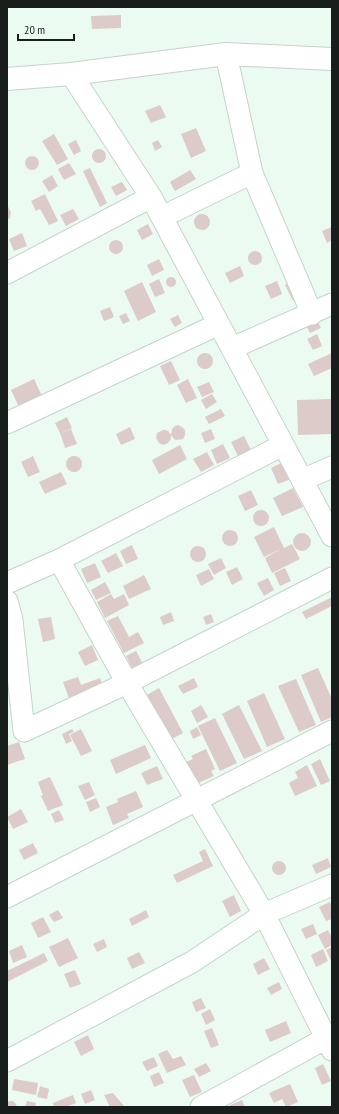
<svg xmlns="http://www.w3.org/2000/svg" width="339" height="1114" font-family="'PT Sans Narrow',sans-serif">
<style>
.building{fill:#dccbc8}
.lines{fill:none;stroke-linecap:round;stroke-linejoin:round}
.street-casing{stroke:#c4d3cb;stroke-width:23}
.secondary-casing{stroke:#c4d3cb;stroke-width:24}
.street{stroke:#fff;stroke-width:21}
.secondary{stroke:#fff;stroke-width:22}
</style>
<rect width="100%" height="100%" fill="#ebfbf2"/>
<path class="building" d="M121 15V28L92 29 91 16Z
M160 105 166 117 151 123 145 111Z
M196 128 206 151 191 158 181 134Z
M54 134 68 159 57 165 42 141Z
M76 140 81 151 74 155 68 144Z
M158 140 162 147 155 151 152 143Z
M92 156a7 7 0 1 1 14 0a7 7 0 1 1-14 0Z
M25 163a7 7 0 1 1 14 0a7 7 0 1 1-14 0Z
M69 163 76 174 64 180 58 169Z
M90 168 107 203 100 207 83 171Z
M190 170 196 179 175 191 170 182Z
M52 175 58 186 49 192 42 181Z
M122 182 127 190 116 196 111 187Z
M45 194 58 221 49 225 40 209 36 211 31 201Z
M7 206 9 208 11 213 10 218 7 220Z
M73 209 79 219 66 226 60 215Z
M194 222a8 8 0 1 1 16 0a8 8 0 1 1-16 0Z
M148 224 153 234 142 240 137 230Z
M332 227V240L327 243 322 231Z
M22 233 27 246 14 251 9 239Z
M109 247a7 7 0 1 1 14 0a7 7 0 1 1-14 0Z
M248 258a7 7 0 1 1 14 0a7 7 0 1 1-14 0Z
M159 259 164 270 152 276 147 265Z
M240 266 244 276 230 283 225 273Z
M166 282a5 5 0 1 1 10 0a5 5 0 1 1-10 0Z
M159 279 165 293 155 297 149 284Z
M277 281 282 294 271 299 265 286Z
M142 282 156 312 138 321 124 291Z
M291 282 299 298 293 301 285 285Z
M110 307 114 317 104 321 100 311Z
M126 313 130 321 123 324 119 316Z
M178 315 182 323 175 327 170 319Z
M315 316 321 328 310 333 304 322Z
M317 334 322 346 313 350 307 339Z
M332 353V368L314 376 308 364Z
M197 361a8 8 0 1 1 16 0a8 8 0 1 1-16 0Z
M171 361 180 380 169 385 160 366Z
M34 379 42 396 19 407 11 390Z
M188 379 197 398 186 403 177 385Z
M209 382 214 392 202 397 197 387Z
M212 394 217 402 206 409 201 400Z
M332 399V434L298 435 297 400Z
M221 409 225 416 209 424 205 417Z
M67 417 72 428 61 433 71 429 77 444 65 448 60 433 55 423Z
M178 425 182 427 185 430V435L183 439 175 440 171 435V439L168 443 163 445 159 443 156 438 157 433 163 430H166L168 431 171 435 172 429 175 426Z
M130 427 135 439 121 445 116 434Z
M211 429 215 439 205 443 201 433Z
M244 436 251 450 238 456 231 442Z
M223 444 230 458 217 464 211 450Z
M180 445 187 459 159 474 152 460Z
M207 452 214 465 201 472 193 459Z
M33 456 40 472 28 477 21 462Z
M66 464a8 8 0 1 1 16 0a8 8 0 1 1-16 0Z
M283 462 291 479 278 484 271 468Z
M61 472 67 484 45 494 39 482Z
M293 488 303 507 282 516 273 498Z
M251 490 258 505 245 511 238 496Z
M253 518a8 8 0 1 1 16 0a8 8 0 1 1-16 0Z
M274 527 284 548 292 544 300 559 272 573 265 558 281 549 264 557 254 537Z
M222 538a8 8 0 1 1 16 0a8 8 0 1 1-16 0Z
M293 542a9 9 0 1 1 18 0a9 9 0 1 1-18 0Z
M132 545 138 559 126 564 120 551Z
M190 554a8 8 0 1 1 16 0a8 8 0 1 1-16 0Z
M116 553 123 566 108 573 101 561Z
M221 558 226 568 214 575 208 564Z
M95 563 101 577 87 583 81 569Z
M237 567 243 579 232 585 226 572Z
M285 568 291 581 280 586 274 573Z
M209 569 214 579 201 586 196 575Z
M144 575 151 589 129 599 123 586Z
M268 578 274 590 264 596 257 583Z
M105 582 111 593 96 600 91 590Z
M111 594 114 599 124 594 129 605 105 618 97 602Z
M332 597V606L306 619 302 612Z
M171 612 174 621 163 625 160 617Z
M211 614 214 622 206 625 203 617Z
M118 616 129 637 138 632 144 643 124 653 107 621Z
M51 617 55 639 43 642 38 619Z
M92 645 98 660 85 666 78 652Z
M136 651 143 664 133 670 126 656Z
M318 668 332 699V717L321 722 301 675Z
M78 677 81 685 100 678 104 689 70 701 63 682Z
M194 678 198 687 183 694 178 686Z
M296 679 316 725 299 732 278 686Z
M159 688 183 733 170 740 147 695Z
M264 693 285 739 267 747 247 701Z
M201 705 208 717 197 723 191 711Z
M239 705 262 751 244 759 222 714Z
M215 718 237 763 220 771 198 726Z
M197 727 201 735 193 739 190 731Z
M72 729 74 732 69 734 72 741 66 744 62 734Z
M81 729 92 751 81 756 70 735Z
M19 742 25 759 7 765V746Z
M145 745 151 758 116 774 110 760Z
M206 749 215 769 211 771 214 776 191 786 181 764 193 759 191 756Z
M320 759 330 781 321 785 311 764Z
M307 765 317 786 295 796 289 783 298 778 295 772Z
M157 766 163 779 147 785 141 773Z
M50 777 63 805 48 811 41 796 43 795 38 782Z
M89 782 95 795 85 800 78 786Z
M136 791 143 807 127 814 129 818 113 825 106 807 118 802 117 799Z
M96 798 100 807 90 812 86 802Z
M21 809 28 822 13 829 7 817Z
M59 810 64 820 55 823 51 814Z
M33 843 38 853 24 860 19 850Z
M205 849 213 866 177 883 173 875 203 861 199 852Z
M328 858 331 867 316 874 312 865Z
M272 868a7 7 0 1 1 14 0a7 7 0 1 1-14 0Z
M234 895 241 911 230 917 222 901Z
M330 902 332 907V919L326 921 319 907Z
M58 910 63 918 54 922 49 915Z
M146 910 149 917 132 926 129 919Z
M43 917 51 932 38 938 31 923Z
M313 924 317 934 306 939 301 929Z
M328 930 332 938V945L325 949 318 935Z
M68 938 78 958 59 967 49 947Z
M104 939 107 947 97 952 93 944Z
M22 945 27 957 13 963 9 951Z
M332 947V963L326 950Z
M323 949 328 961 316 967 311 955Z
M139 952 145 963 132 969 127 958Z
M44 953 48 961 7 982V971Z
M264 958 270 969 258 975 253 964Z
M75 970 81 984 70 988 64 974Z
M279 982 282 989 271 995 267 988Z
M201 998 206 1008 196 1012 192 1002Z
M210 1009 215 1020 206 1025 201 1014Z
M286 1021 291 1033 270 1042 265 1030Z
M212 1028 219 1045 211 1048 204 1031Z
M88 1035 94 1049 81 1056 74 1042Z
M167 1050 173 1059 181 1056 186 1065 167 1073 158 1054Z
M154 1057 158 1066 147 1071 142 1062Z
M206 1063 211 1071 199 1077 194 1069Z
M323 1064 331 1081 322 1085 315 1068Z
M159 1072 164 1083 154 1087 150 1076Z
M194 1075 202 1092 190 1097 182 1080Z
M14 1079 38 1083 36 1095 12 1090Z
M290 1084 298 1102 287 1107H286L282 1099 274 1103 269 1093Z
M40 1086 49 1089 47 1099 37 1097Z
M91 1090 95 1100 85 1104 81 1094Z
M113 1093 125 1107H110L104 1095Z
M73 1095 76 1103 66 1107H54L53 1103Z
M242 1100 245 1107H230V1105Z
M9 1101H13L16 1104 17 1107H7V1102Z
M27 1101 36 1103 35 1107H25Z"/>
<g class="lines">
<defs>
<path id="street" d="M226 54 252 173 312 314
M71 74 151 197 332 536
M162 217 252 173
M7 273 151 197
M232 348 332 304
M7 423 219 324
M302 480 332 467
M59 560 127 683 264 914 332 1050
M7 583 59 560 283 445
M7 601 12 620 24 731 127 683 332 578
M7 897 332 731
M7 1061 192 962 264 914 332 885
M201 1107 332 1035"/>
<path id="secondary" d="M7 79 71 74 226 54 332 59"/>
</defs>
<use href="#street" class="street-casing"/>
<use href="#secondary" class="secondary-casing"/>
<use href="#street" class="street"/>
<use href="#secondary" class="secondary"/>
</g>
<rect width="339" height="1114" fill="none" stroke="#181e1b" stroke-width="16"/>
<path d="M18 34v6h56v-6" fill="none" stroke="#181e1b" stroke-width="2"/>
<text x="24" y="34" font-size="12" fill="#181e1b" stroke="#ebfbf2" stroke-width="3" paint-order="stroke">20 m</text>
</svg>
